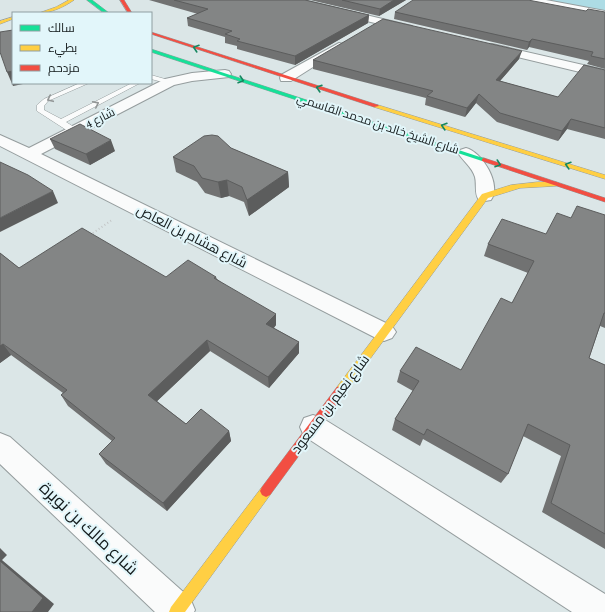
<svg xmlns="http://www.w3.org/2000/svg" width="605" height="612" font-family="'Crimson Pro',Cairo,serif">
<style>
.green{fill:#addce5}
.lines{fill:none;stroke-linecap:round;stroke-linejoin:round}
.lane-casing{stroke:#959d9e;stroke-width:1}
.street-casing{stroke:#959d9e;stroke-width:2}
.fast-casing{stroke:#959d9e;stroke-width:1}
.slow-casing{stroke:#959d9e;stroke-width:1}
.jam-casing{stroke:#959d9e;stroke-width:1}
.path{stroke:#c3c6c7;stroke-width:2;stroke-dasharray:1 2.5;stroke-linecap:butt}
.lane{fill:#fafbfb;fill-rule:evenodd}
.street{fill:#fafbfb;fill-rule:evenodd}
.fast{fill:#16e098;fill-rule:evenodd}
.slow{fill:#ffcf43;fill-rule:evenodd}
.jam{fill:#f24e42;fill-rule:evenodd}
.wall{fill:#717272}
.shaded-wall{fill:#5c5d5d}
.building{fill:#838585;stroke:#5c5d5d}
.oneway{stroke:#158760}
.oneway2{stroke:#929696}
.labels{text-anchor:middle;stroke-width:4;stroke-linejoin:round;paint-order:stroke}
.far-street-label{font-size:12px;fill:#131a1b;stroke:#e2f6fa}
.street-label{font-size:14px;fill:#131a1b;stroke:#e2f6fa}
.near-street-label{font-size:17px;fill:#131a1b;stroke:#e2f6fa}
</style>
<rect width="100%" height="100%" fill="#dbe6e7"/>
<path class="green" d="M541 0H605V12Z"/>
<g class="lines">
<defs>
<path id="lane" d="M151 75 172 81 173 82 170 84 151 79Z
M80 83H89L48 101 44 106V110L61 119 132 83H140L66 122 77 129V133H71L37 111V105L44 99Z"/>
<path id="street" d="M286 0H303L412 26 413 28 408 31 288 2Z
M525 0H546L605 11V17L530 3Z
M339 43 343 44 345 46 343 48 291 81H281L280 78 281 75Z
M492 44 605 70V78L488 50 486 48 488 46Z
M225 70 229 71 231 74 229 77 192 81 174 85 41 154 392 326 396 332 392 338 384 341 376 338 0 146V135L29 148 165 79 192 73Z
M466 148C482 152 502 184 491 200L485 201 479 200C474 194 477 185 475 177 472 167 464 162 458 153L460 150Z
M313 415 322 418 605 594V612H572L304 436 300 427 304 418Z
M0 433 10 437 190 598 195 610 194 612H155L0 464Z"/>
<path id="fast" d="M87 0H92L109 13H104Z
M151 49 486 159 487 160 486 161H482L151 52Z"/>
<path id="slow" d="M69 0H74C64 7 51 13 39 13L56 7Z
M13 17V19L0 24V21Z
M374 105H378L605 175V179L374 107Z
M538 182H556L560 184 556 186 520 188 488 198 345 393 341 394 337 393 336 390 337 387 482 194 511 185Z
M266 485 270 487 272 491 270 495 185 612H169L171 607 262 487Z"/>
<path id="jam" d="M120 0H124L132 13H128Z
M151 32 378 105 379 106 374 107 151 34Z
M484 158 605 198V202L482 161V159Z
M341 386 345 387 346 390 345 393 270 495 266 497 262 495 260 491 262 487 337 387Z"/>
</defs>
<use href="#lane" class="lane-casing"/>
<use href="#street" class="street-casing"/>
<use href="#fast" class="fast-casing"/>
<use href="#slow" class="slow-casing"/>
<use href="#jam" class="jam-casing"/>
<path class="path" d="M90 235 112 220"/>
<use href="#lane" class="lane"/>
<use href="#street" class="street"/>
<use href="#fast" class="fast"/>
<use href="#slow" class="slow"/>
<use href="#jam" class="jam"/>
</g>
<path class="wall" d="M149 0H305L369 15 368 23 295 65 237 49V46L225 43V37L188 26 187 18 198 14Z
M310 0H406L379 16Z
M586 11 605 12V69L587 64 589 61 529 47 527 50 394 19 395 12Z
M519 59 500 81 558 97 605 70V139L567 129 558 141 497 122 476 103 465 117 425 105 426 98 313 69V60Z
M50 139 115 151 90 165 55 149Z
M231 148 288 172 289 187 249 216 244 202 229 196 221 198 205 193 197 182 176 172 173 157Z
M605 215V328L600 326 589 358 605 365V549L542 512 561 456 523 436 508 474 501 483 423 439 420 446 392 430 395 419 413 391 397 382 400 371 461 370 512 303 528 273 484 256 488 244 546 234 571 218Z
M0 253 19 268 166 277H216L217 279 276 325 274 328 299 342V353L269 388 210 351 157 401 186 424 229 431 231 441 167 511 106 464 99 454 112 441 68 406 61 395 63 393 11 355 0 363Z"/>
<path class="shaded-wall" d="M394 0H406L379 16 380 9Z
M369 15 368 23 295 65V56Z
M532 39 529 47 527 50 529 42Z
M522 51 519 59 493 89 496 80Z
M13 71V83H28L13 86 7 72Z
M479 94 476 103 465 117 467 108Z
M571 119 567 129 558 141 562 131Z
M111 140 115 151 90 165 86 154Z
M288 172 289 187 249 216 247 200Z
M227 180 229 196 221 198 218 182Z
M53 191 58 203 0 232V218Z
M276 314V325L267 335 266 324Z
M207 340 210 351 153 405 148 395Z
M299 342V353L269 388 268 377Z
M3 344 11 355 0 363V346Z
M229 431 231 441 167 511 163 503Z
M0 548 7 555 2 560 54 604 48 612H32L0 561Z"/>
<path class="building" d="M174 0H305L369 15 295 56 237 41 240 39 225 34 232 31 187 18 208 9Z
M342 0H394L380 9Z
M413 0H528L586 11 588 9 605 12V59L591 56 593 52 532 39 529 42 395 12Z
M383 19 522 51 496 80 558 97 584 65 605 70V128L571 119 562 131 500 113 479 94 467 108 427 96 433 91 313 60Z
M13 30V71L7 72 0 52V32Z
M80 124 111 140 86 154 50 139Z
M212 135 218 136 231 148 288 172 247 200 242 187 227 180 218 182 202 178 194 166 173 157 204 136Z
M0 162 28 175 53 191 0 218Z
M577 206 605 215V313H604L589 358 605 365V534L551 503 570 445 528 424 508 474 427 429 424 435 395 419 419 381 400 371 416 347 461 370 501 298 512 303 534 261 488 244 502 219 546 234 557 213 571 218Z
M82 228 166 277 188 260 216 277 214 278 276 314 266 324 299 342 268 377 207 340 148 395 186 424 201 409 229 431 163 503 99 454 115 438 61 395 67 390 3 344 0 346V253L19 268Z
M0 561 43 598 32 612H0Z"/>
<defs><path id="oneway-chevron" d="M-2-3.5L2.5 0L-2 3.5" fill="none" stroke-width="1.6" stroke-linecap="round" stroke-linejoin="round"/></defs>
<g class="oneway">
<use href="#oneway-chevron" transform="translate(196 48) rotate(-162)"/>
<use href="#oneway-chevron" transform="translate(241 80) rotate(18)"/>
<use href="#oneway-chevron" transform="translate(319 88) rotate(-163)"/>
<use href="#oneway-chevron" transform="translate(444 126) rotate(-163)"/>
<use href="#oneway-chevron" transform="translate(498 164) rotate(19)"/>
<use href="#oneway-chevron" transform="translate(568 165) rotate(-163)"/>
</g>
<g class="oneway2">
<use href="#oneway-chevron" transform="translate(50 99) rotate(155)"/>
<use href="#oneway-chevron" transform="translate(96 104) rotate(-27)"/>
</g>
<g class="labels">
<g class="far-street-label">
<text transform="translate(100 118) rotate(-27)" y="4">شارع 4</text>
<text transform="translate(378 124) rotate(18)" y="4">شارع الشيخ خالد بن محمد القاسمي</text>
</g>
<g class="street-label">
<text transform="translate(192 236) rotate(27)" y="5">شارع هشام بن العاص</text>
<text transform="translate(330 404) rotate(-53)" y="5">شارع نعيم بن مسعود</text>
</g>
<g class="near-street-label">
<text transform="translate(89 528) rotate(43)" y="6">شارع مالك بن نويرة</text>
</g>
</g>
<rect x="12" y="12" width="140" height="72" fill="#e2f6fa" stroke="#8f9ea1"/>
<rect x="20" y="25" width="20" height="6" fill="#16e098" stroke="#8f9ea1"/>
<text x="48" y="32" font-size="12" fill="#131a1b">سالك</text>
<rect x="20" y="45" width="20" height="6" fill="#ffcf43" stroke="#8f9ea1"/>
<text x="48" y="52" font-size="12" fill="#131a1b">بطيء</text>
<rect x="20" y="65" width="20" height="6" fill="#f24e42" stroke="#8f9ea1"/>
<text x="48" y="72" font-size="12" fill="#131a1b">مزدحم</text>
</svg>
